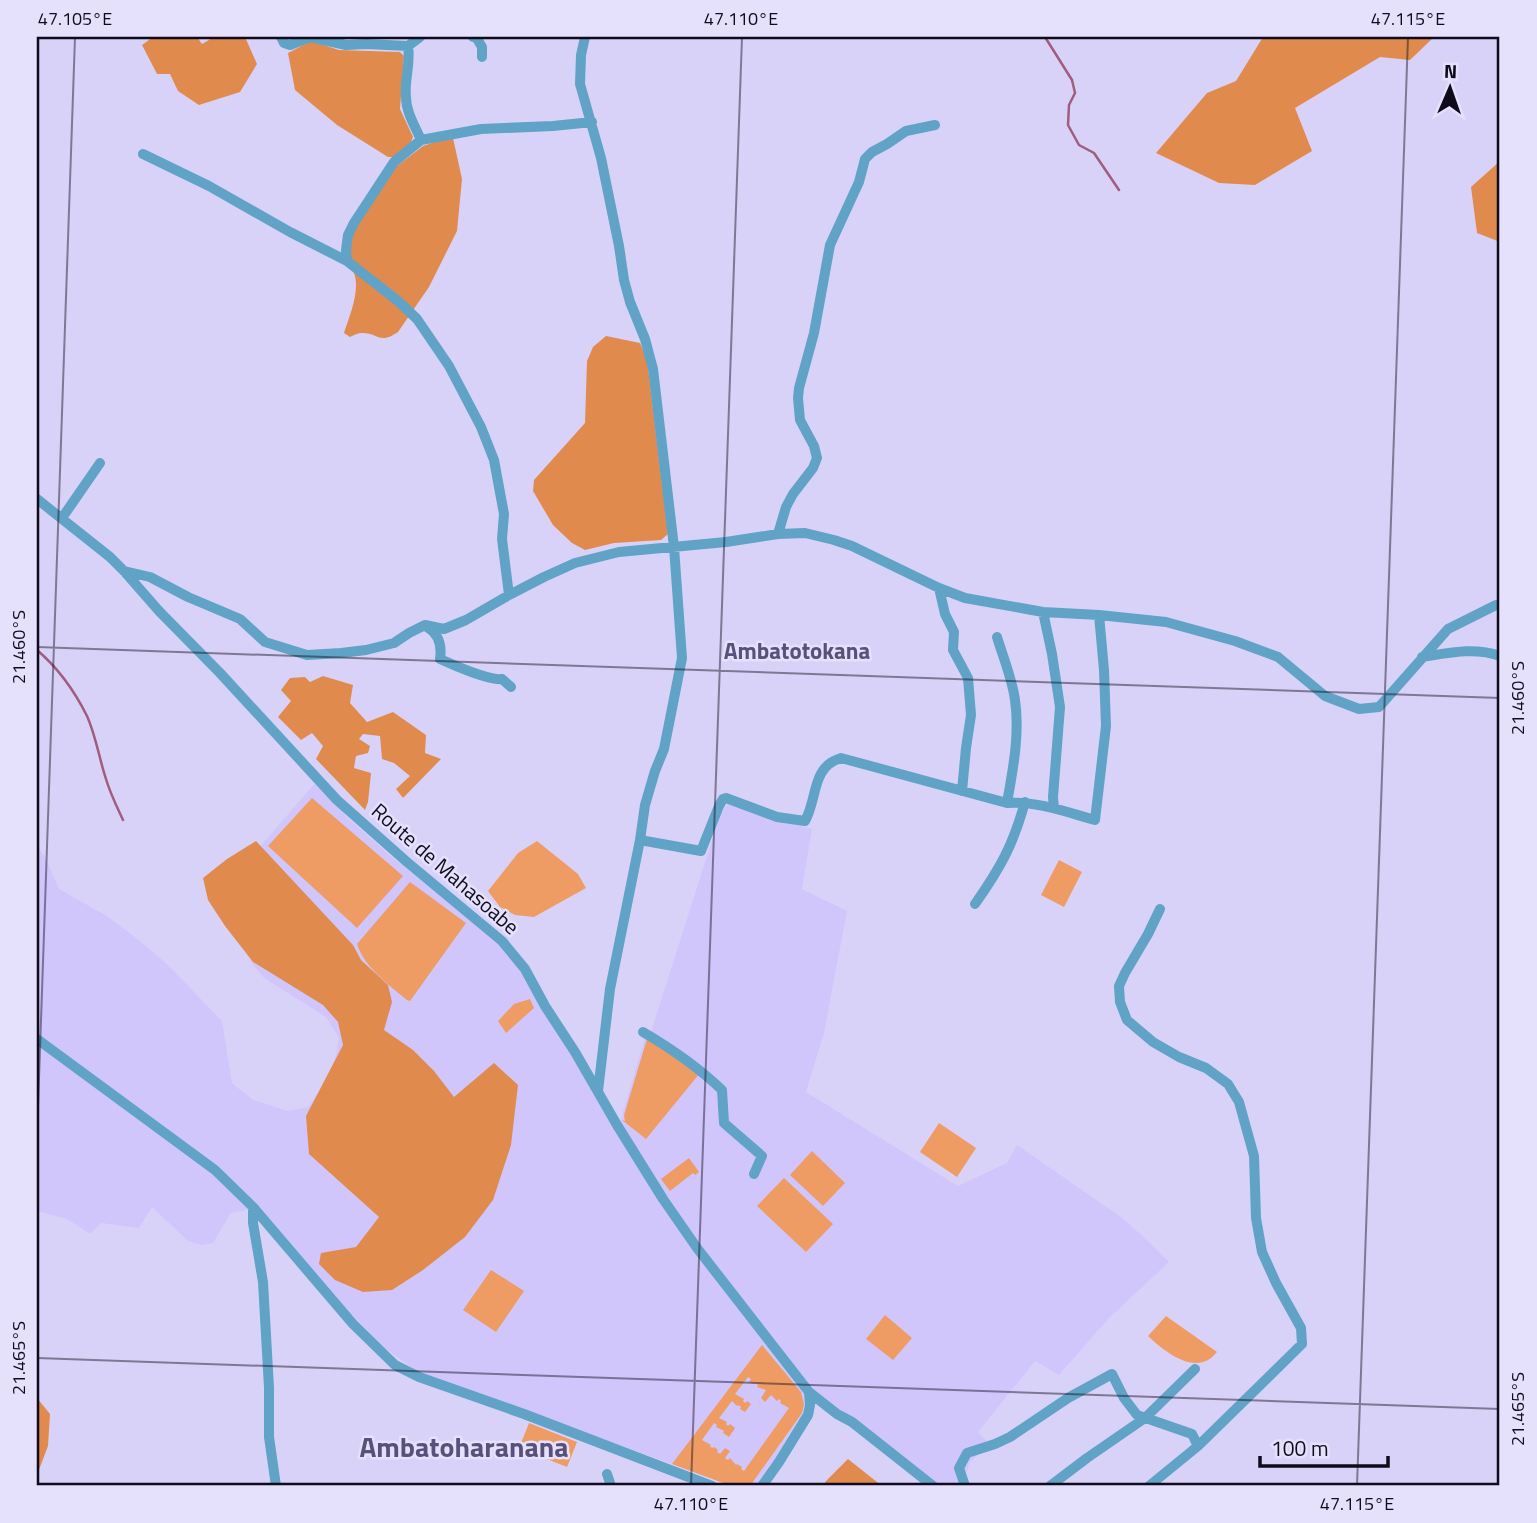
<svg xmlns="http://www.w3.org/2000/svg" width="1537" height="1523" font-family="'Titillium Web',sans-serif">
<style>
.built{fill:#d0c6fc}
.green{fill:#ef9b64;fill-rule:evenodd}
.forest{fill:#e18a4e}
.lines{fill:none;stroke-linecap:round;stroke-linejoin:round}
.stream{stroke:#a15c7e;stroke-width:2.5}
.minor{stroke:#60a3c7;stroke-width:10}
.ticks{fill:none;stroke:#0f0b1b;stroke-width:2;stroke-opacity:0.45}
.labels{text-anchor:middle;stroke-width:5;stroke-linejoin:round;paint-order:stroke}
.street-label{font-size:21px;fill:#0f0b1b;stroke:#e5e1fd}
.neighbourhood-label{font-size:23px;font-weight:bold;fill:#595179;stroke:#e5e1fd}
.district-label{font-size:28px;font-weight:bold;fill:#595179;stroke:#e5e1fd}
.neatline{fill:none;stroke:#0f0b1b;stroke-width:2.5}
.ticks-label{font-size:18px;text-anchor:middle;fill:#0f0b1b}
</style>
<rect width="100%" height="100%" fill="#d9d2f8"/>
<path class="built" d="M316 782 348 818 398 862 503 945 620 1122 647 1031 651 1032 720 815 728 803 812 829 802 889 847 911 824 1033 806 1092 958 1186 1007 1163 1017 1145 1121 1217 1147 1240 1169 1262 1109 1318 1059 1375 1035 1361 978 1432 990 1444 970 1462 963 1483V1486H940L817 1393 802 1420 757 1486H733L419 1373 382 1346 346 1308 260 1207 231 1213 213 1243 201 1245 188 1241 152 1207 139 1228 101 1223 90 1234 67 1219 37 1211V846L45 857 59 889 107 916 140 941 169 966 222 1021 232 1083 253 1100 288 1111 308 1107 325 1084 335 1059 339 1038 326 1017 264 978 251 962 237 873Z"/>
<path class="green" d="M312 798 403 876 357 928 268 846Z
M537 841 578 874 586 888 534 917 515 915 500 907 488 891 518 853Z
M1059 860 1082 872 1064 907 1041 895Z
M410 882 466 923 410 1001 407 1000C388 984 365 968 357 944Z
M530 999 534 1008 506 1033 498 1021 514 1004Z
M647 1039 700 1073 646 1139 622 1120 625 1121 624 1115Z
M939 1123 976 1148 957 1177 920 1152Z
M812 1151 845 1183 823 1206 790 1175Z
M689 1158 699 1172 695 1175 693 1173 670 1191 661 1179Z
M784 1178 833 1224 806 1252 757 1206Z
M491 1270 524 1291 496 1332 463 1310Z
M885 1315 912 1338 893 1360 866 1339Z
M1166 1316 1217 1352C1214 1355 1212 1358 1208 1360 1188 1371 1162 1349 1148 1336Z
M762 1345 801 1392 804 1404 802 1413 750 1486H731L672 1464ZM748 1377 751 1379 749 1382 754 1384 755 1383 758 1385 757 1387 766 1390 761 1398 765 1402 771 1395 777 1401 779 1399 781 1401 780 1403 789 1408 744 1471 741 1469 742 1467 737 1464 736 1465 730 1458 728 1460 725 1458 730 1451 725 1448 720 1454 717 1452 718 1450 714 1447 712 1448 710 1446 711 1445 702 1440 714 1423 717 1425 716 1427 724 1431 723 1433 729 1437 735 1428 730 1424 728 1426 726 1424 727 1422 719 1418 732 1401 737 1406 738 1405 741 1407 740 1409 745 1412 751 1404 747 1401 745 1403 743 1401 744 1399 735 1394Z
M529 1423 577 1442 567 1467 519 1448Z"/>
<path class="forest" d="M153 37H197L202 44 214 37H245L257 64 240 92 199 105 178 91 170 74H157L142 45Z
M1263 37H1434L1410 60 1380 57 1295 108 1312 151 1255 185 1219 183 1156 153 1207 93 1236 81Z
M311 41 339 50 400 52 404 56 400 109 413 137 411 142 396 157H388L337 125 295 90 288 53Z
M453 138 462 179 457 231 429 287 398 332C379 345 379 333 362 333 358 333 354 335 350 337L344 333C350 314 364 283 350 266L351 232 397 166 423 146 438 141Z
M1500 161V242L1477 233 1471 187Z
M606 336 640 343 647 360 668 534 661 540 614 543 585 550 572 543 553 525 533 491 534 480 585 423 587 361 593 347Z
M323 676 353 685 350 703 367 722 393 712 426 735 425 753 441 759 403 798 396 789 410 776 394 763 382 759 380 736 363 734 359 739 370 746 368 753 356 756 354 768 371 773 368 802 365 810 316 759 323 746 312 733 301 740 278 717 291 701 281 690 290 678 305 677 310 682Z
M256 841 353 945 361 960 388 985 392 1002 384 1030 413 1050 434 1071 454 1097 494 1063 518 1085 511 1145 493 1200 465 1237 423 1270 392 1290 363 1292 335 1280 319 1264 321 1253 356 1247 379 1217 309 1154 306 1116 343 1045 338 1022 323 1005 253 962 225 926 208 900 203 878 227 859Z
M37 1398 50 1414 48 1446 37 1475Z
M848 1459 882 1486H823L826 1481Z"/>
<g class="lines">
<path class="stream" d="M1045 37 1072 80 1075 93 1069 105 1068 125 1079 145 1094 153 1119 190
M37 650C57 667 75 692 87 716 96 736 99 758 106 779 110 793 117 807 123 820"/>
<path class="minor" d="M281 37 284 43 290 45 310 37
M310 37 346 45 366 44 408 46 420 37
M473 37H476L482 47V57
M585 37 581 55 580 84 601 158 619 246 624 280 630 302 645 339 653 369 674 547 682 658 664 749 655 771 645 805 640 840 610 989 598 1091
M408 46C411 64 404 80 406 97 406 112 415 126 421 140
M143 154 209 186 290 232 347 261 398 301 417 319 449 366 481 427 494 460 504 514 502 539 509 595
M347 261 346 250 348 235 354 223 394 162 421 140 481 129 553 126 592 122
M37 499 110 557 124 571 159 611 220 673 337 800 407 862 502 941 525 969 545 1006 575 1052 617 1125 663 1199 697 1248 809 1392 837 1414 852 1422 933 1486
M62 518 100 463
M778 534 786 507 793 494 813 468 817 458 814 446 800 420 798 398 799 388 814 333 830 245 859 182 865 159 872 152 887 144 906 131 935 125
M124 571 150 577 188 597 240 619 265 642 307 655 341 653 366 650 394 643 409 633 425 625 444 629 466 620 509 595 544 577 575 563 619 552 726 542 778 534 805 533 834 540 852 546 939 588 965 598 1043 612 1099 615 1166 622 1235 641 1278 657 1325 696 1359 709 1379 707 1448 629 1496 605 1500 604
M939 588 945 614 954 632 953 650 968 678 971 715 966 748 962 791
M1043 612 1052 654 1060 707 1053 797 1054 808
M427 627C439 634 442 646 440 659 453 665 490 681 502 679L511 687
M997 637C1003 657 1012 678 1015 700 1020 734 1013 769 1007 803
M1422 657C1449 653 1474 647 1500 656
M640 840 701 851 719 806 723 799 726 798 777 817 805 821C818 798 811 767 841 758L1007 803C1037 801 1066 812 1095 820L1106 726 1104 670 1099 615
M975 904C1001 867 1013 845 1025 802
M643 1032C672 1049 698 1067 722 1090L724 1123 762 1156 754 1174
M37 1039 215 1170 253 1207 353 1324 395 1365 419 1377 524 1414 712 1486
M253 1207V1223L263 1282 269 1388V1437L276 1486
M607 1474 611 1486
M762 1486 779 1462 808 1415 810 1405 809 1392
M965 1486 959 1468 967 1453 995 1444 1010 1437 1068 1398 1112 1374 1124 1398 1137 1415 1192 1434 1198 1446
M1050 1486 1087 1458 1145 1418 1195 1369
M1149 1486 1198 1446 1302 1344 1301 1328 1276 1283 1262 1252 1256 1218 1254 1156 1239 1102 1228 1084 1206 1068 1179 1057 1153 1042 1127 1020 1120 1002 1119 986 1125 973 1148 934 1160 909"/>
</g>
<path class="ticks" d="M37 647 1500 698M37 1136 75 37M37 1358 1500 1409M691 1486 742 37M1357 1486 1408 37"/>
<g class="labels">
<g class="street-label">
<text transform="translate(445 869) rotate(41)" y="7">Route de Mahasoabe</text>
</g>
<g class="neighbourhood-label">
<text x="797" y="659">Ambatotokana</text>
</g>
<g class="district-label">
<text x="464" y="1457">Ambatoharanana</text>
</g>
</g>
<rect width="1537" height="1523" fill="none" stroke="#e5e1fd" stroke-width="77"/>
<g transform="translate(1450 88) rotate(2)" stroke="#e5e1fd" stroke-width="5" paint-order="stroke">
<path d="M0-5L12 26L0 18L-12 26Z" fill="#0f0b1b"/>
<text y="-10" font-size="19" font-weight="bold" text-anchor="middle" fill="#0f0b1b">N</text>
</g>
<path d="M1260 1456v10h128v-10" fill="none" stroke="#0f0b1b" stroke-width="3.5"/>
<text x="1271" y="1456" font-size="21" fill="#0f0b1b" stroke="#e5e1fd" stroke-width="5" paint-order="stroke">100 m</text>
<rect x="38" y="38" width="1460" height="1446" class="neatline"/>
<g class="ticks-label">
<text x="75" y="25">47.105°E</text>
<text x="741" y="25">47.110°E</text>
<text x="1408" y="25">47.115°E</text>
<text transform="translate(19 647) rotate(-90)" y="6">21.460°S</text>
<text transform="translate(1518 698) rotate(-90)" y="6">21.460°S</text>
<text transform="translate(19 1358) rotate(-90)" y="6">21.465°S</text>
<text transform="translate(1518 1409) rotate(-90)" y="6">21.465°S</text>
<text x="691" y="1510">47.110°E</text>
<text x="1357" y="1510">47.115°E</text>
</g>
</svg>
